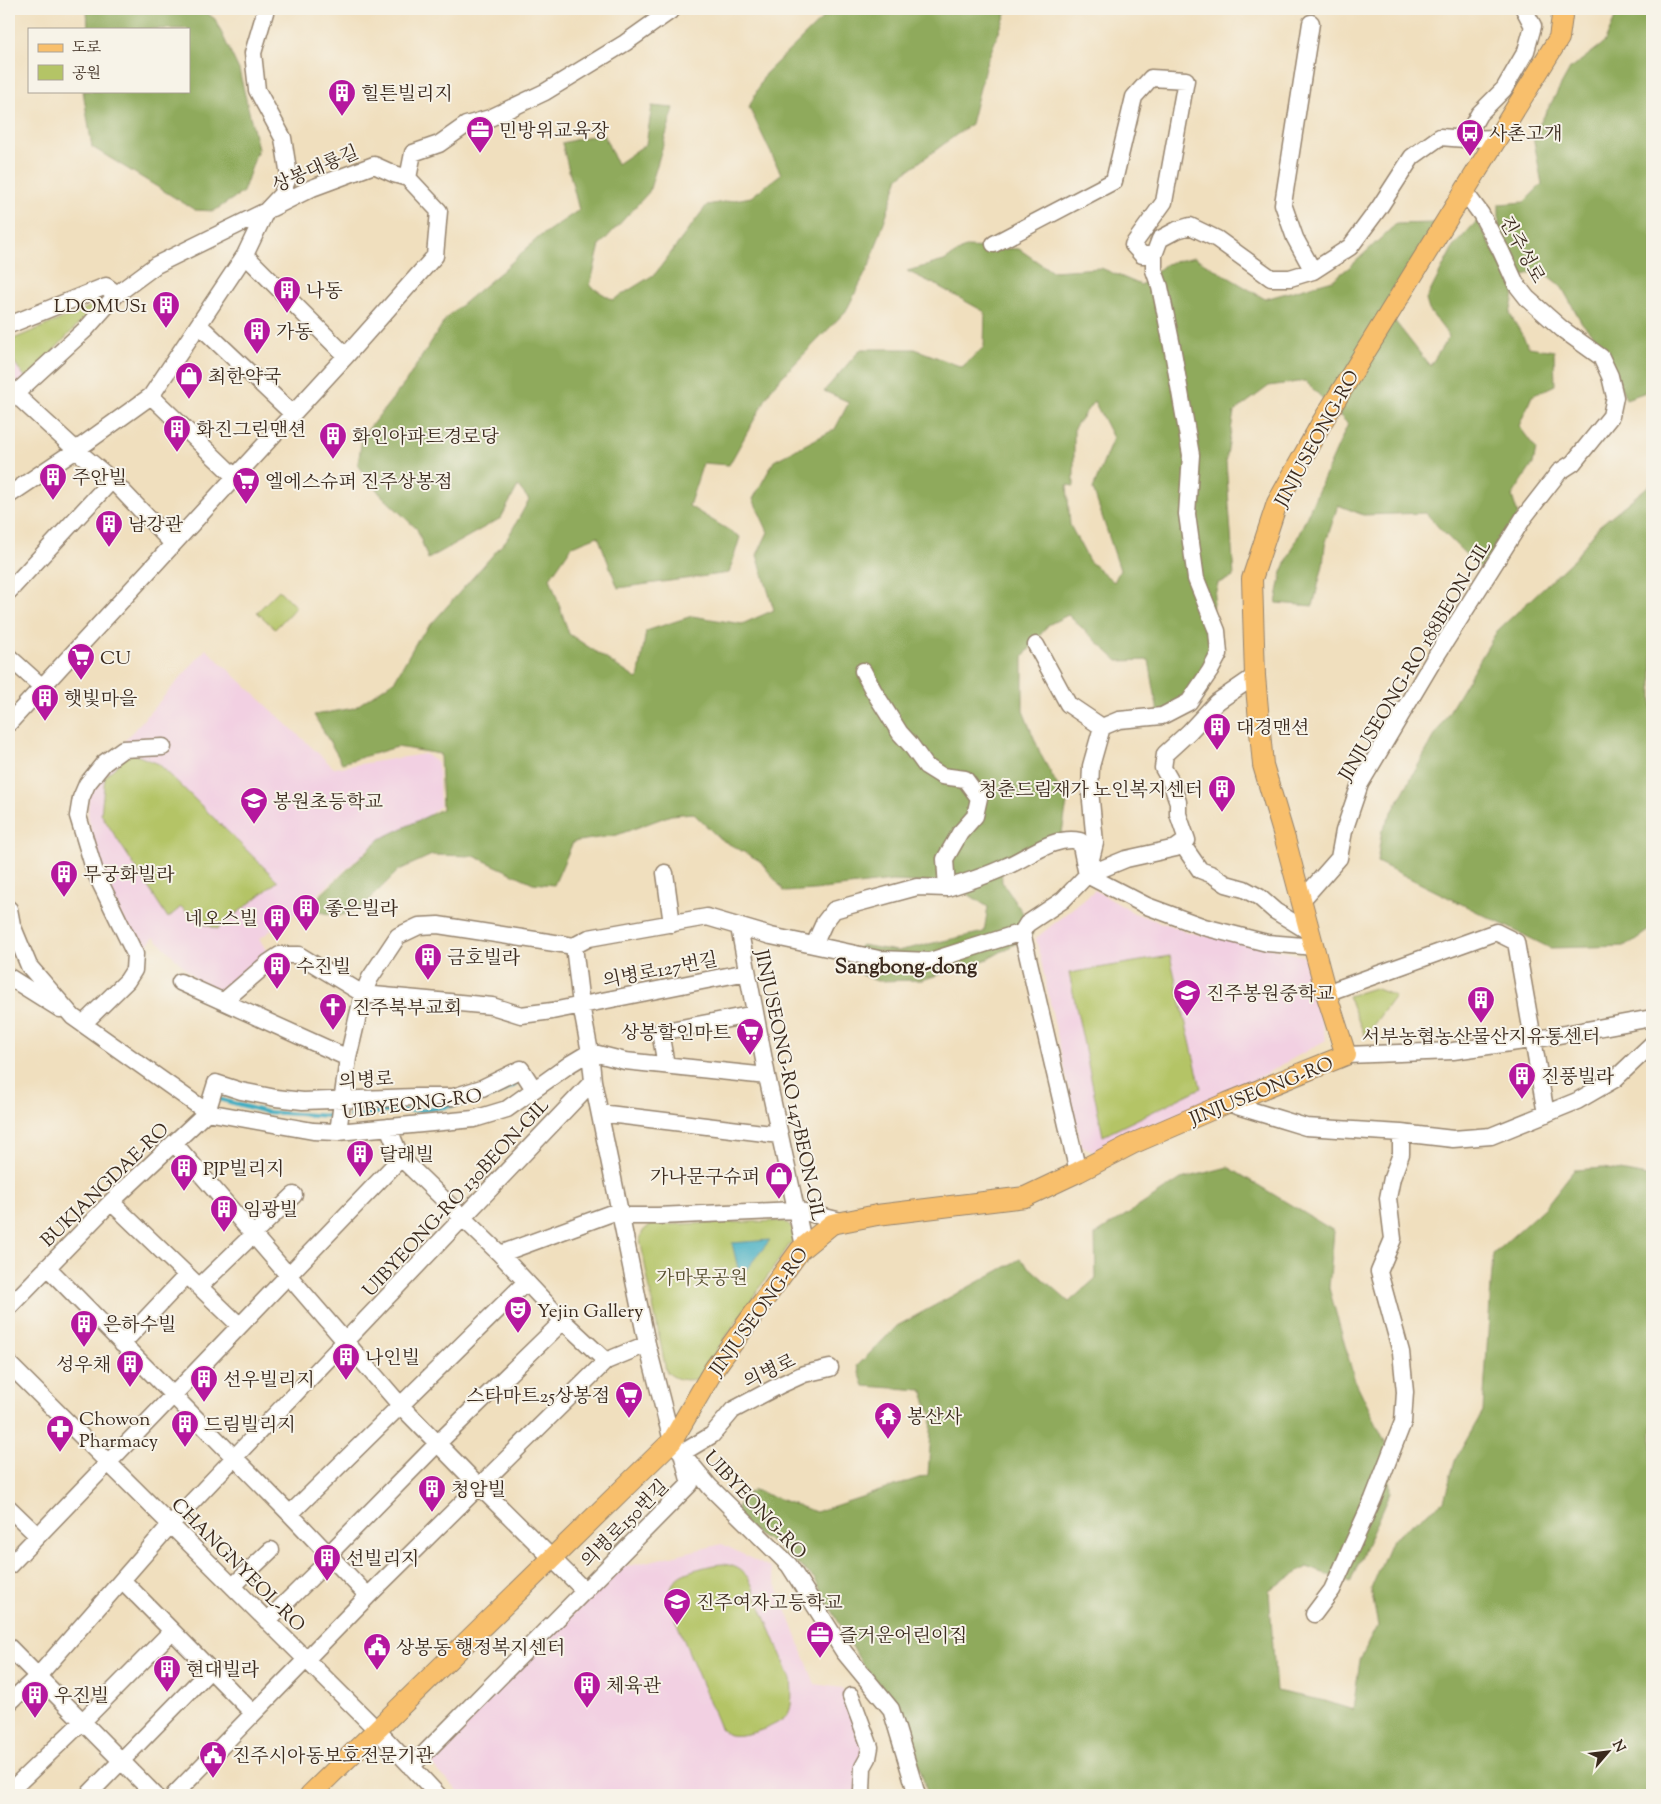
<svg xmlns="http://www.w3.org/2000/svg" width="1661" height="1804" font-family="'Sorts Mill Goudy','Noto Serif KR',serif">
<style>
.built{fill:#f2d0e2}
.green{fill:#b4c466;stroke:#787742}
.forest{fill:#8faa5b;stroke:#656a3c;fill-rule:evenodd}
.water{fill:#43aec2;stroke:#3f6c70}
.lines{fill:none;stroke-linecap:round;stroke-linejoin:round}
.stream{stroke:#43aec2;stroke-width:4}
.minor-casing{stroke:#96846e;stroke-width:19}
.major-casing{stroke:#96846e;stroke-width:22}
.minor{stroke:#fff;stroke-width:16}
.major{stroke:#f8bf6c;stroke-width:20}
.labels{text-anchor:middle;stroke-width:4;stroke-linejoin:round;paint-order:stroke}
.poi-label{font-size:19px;fill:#3b2a1e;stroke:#f7f3e8;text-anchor:start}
.street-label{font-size:19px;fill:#3b2a1e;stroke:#f7f3e8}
.park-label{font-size:19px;fill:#595030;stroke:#f7f3e8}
.quarter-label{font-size:21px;font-weight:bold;fill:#3b2a1e;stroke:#f7f3e8}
</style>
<rect width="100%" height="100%" fill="#f7f3e8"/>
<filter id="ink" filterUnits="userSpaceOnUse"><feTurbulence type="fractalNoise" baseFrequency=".02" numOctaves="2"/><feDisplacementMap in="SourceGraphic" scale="10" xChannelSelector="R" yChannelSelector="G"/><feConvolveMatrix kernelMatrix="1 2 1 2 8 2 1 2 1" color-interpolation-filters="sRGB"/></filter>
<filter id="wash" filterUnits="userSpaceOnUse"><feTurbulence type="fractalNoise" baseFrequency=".0096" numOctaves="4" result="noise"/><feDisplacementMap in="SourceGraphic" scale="20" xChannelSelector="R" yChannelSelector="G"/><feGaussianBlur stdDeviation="1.12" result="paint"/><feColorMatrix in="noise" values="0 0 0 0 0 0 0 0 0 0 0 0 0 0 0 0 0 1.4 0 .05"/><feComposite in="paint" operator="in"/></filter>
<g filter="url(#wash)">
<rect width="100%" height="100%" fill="#f0dfbe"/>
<path class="built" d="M9 357 27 379 9 391Z
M206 649 334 768 425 754 438 763 440 806 405 834 378 840 304 907 259 939 269 954 228 990 209 992 154 937 139 953 98 866 88 815 89 789 127 738Z
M1095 890 1134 913 1191 933 1259 945 1306 957 1326 1040 1253 1081 1097 1154 1081 1145 1036 938Z
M722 1544 770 1568 815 1684 842 1688 865 1741 862 1795H462L426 1759 620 1568Z"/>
<path class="green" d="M97 304 27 379C17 367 9 357 9 341Z
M279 590 296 607 275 629 257 612Z
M131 753 159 764 278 881 217 929 199 922 181 907 168 918 101 814 105 776Z
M1170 956 1201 1088 1103 1136 1069 973Z
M1374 988 1395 996 1365 1036 1348 996Z
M783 1221C791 1225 795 1229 794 1238L697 1379C685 1381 675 1380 666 1371L640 1239 643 1231 650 1225Z
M725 1564C738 1567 745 1571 751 1583L791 1679C792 1688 793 1706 788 1714 780 1726 744 1738 730 1735 726 1734 722 1730 720 1728L669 1604C670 1583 674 1576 694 1570 705 1567 714 1564 725 1564Z"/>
<path class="forest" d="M87 9H201L215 19 239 70 258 149 243 192 214 211 195 210 92 147 83 91H189V29H88Z
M832 9H1008L986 64 971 124 899 177 870 264 846 311 773 386 729 465 703 463 689 506 740 537 729 573 618 588 598 536 572 546 550 578 569 634 638 680 646 631 692 616 742 624 774 610 757 555 768 532 753 499 774 461 835 429 849 402 824 391 861 349H915L962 367 984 347 985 312 936 285 907 271 944 261 966 247 1019 249 1051 271 1101 268 1141 285 1166 264 1194 257 1265 299 1333 280 1352 265 1396 224 1435 223 1390 315 1430 366 1449 336 1429 310 1426 300 1453 247 1477 221 1515 290 1510 314 1529 347 1554 351 1555 385 1532 396 1519 426 1536 449 1533 464 1512 496 1518 515 1483 571 1441 530 1426 513 1363 515 1338 505 1325 545 1323 565 1313 606 1276 603 1282 572 1348 424 1305 381 1269 386 1234 412 1226 461 1234 577 1218 583 1208 623 1215 662 1185 712 1159 718 1149 660 1118 661 1068 615 1048 625 1023 657V711L1041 755 1067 803 1060 844 1001 865 1002 882 1027 919 1033 934 988 959 922 980 877 981 862 975 850 955 861 945 897 951 984 932 988 907 952 884 892 881 814 890 785 892 760 861 720 839 693 813 671 815 617 835 573 842 554 885 533 883 474 856 432 855 399 870 360 909 339 916 319 912 313 902 380 839 442 809 440 754 397 747 342 763 314 715 354 708 395 680 418 639 507 539 529 500 518 486 501 518 428 559 417 529 380 494 358 465 362 437 405 383 447 317 501 272 539 237 579 210 562 143 603 133 617 164 646 144 652 106 674 108 649 192 600 245 590 286 613 300 655 274 707 205 751 197 781 174 749 107 765 74ZM1094 401 1113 438 1093 489 1120 570 1114 582 1089 561 1070 525 1067 485 1074 486V428Z
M1619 9H1652V390L1626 399 1605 349 1582 323 1561 286 1539 269 1521 277 1499 239V204L1524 202 1542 184 1533 136 1570 69 1604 43Z
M1652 483V928L1626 946 1550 948 1377 862 1382 830 1434 737 1497 631 1575 558 1599 526Z
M1228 1167 1334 1231 1329 1288 1354 1378 1389 1450 1390 1492 1350 1583 1307 1567 1269 1590 1276 1691 1325 1701 1353 1710 1360 1660 1378 1626 1371 1589 1392 1539 1444 1501 1455 1460 1483 1411 1493 1254 1545 1207 1574 1170 1604 1168 1652 1177V1795H928L902 1711 862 1664 814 1578 774 1544 732 1518 742 1497 754 1490 816 1512 928 1475 932 1417 922 1390 864 1386 857 1366 897 1326 1020 1259 1069 1302 1096 1278 1095 1235 1181 1179Z"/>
<path class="water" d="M770 1240 740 1277 732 1243Z"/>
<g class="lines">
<path class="stream" d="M215 1098 266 1112 330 1116
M350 1116 382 1112 426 1110 475 1102 498 1094 515 1085"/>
</g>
</g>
<g filter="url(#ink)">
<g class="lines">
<defs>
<path id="minor" d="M1311 23 1283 204 1295 238 1313 271
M1465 139 1479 114 1504 89 1526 51 1533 26 1524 9
M272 208 312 188 374 165 394 174 408 178
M994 244 1114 181 1134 97 1151 78 1186 80 1164 202 1133 245 1142 255H1154
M245 255 346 356
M9 325 106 286 117 294
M199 325 293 414
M15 394 76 450 112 480 173 544
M151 396 235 477
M9 398 15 394 86 329 117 294 156 265 266 211 281 195 289 176 283 138 257 90 253 53 266 9
M9 495 76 450 151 396 245 255 266 211
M9 591 112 480
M1036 645 1068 704 1102 727
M9 657 41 686
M863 671 873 690 900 733 910 744 926 766 942 776 965 779 979 798 975 816 960 833 945 859 947 888C967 882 986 876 1005 867 1029 857 1054 835 1080 841L1087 875 1147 906 1204 927 1267 943 1315 947
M9 723 346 356 435 256 439 211 408 178 413 153 439 144 466 125 490 118 545 92 625 43 673 9
M1182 844 1200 870 1213 875 1226 884 1244 889 1259 897 1275 911 1311 933
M665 873 672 924
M1087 875 1095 843 1090 790 1091 766 1102 727 1119 720 1162 716 1189 702 1210 671 1219 654 1217 631 1196 579 1187 514 1191 455 1172 346 1160 287 1154 270V255L1160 239 1177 230 1190 226 1217 239 1271 278H1290L1313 271 1350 247 1379 208 1412 157 1440 137 1465 139 1497 138
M1302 900 1339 858 1344 831 1360 784 1433 661 1524 517 1559 472 1573 463 1611 416 1615 397 1610 376 1601 357 1562 329 1527 298 1516 284 1501 251 1481 214 1464 191
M9 909 12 925 29 966 73 1017 207 1112 313 1131 338 1132 474 1119 507 1109 570 1064 590 1052 593 1081 647 1344 672 1441 710 1487 789 1565 844 1652 891 1709 917 1795
M739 927 767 1076 804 1246 800 1250
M814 945 824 923 834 910 851 905 917 887 947 888
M9 977 60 1009
M180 982 348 1058
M1326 993 1496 932 1516 942 1546 1114
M224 1001 268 963 280 955H299L363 994 492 1006 521 1015 552 1011 747 972
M84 1023 127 981 134 970 135 954 95 872 78 816 81 798 87 784 104 763 123 749 163 747
M1346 1055 1453 1051 1532 1040 1652 1018
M666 1065 660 1032 755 1014
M767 1076 625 1061 590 1052 581 1005 574 946 589 938 707 917 771 936 879 959 930 961 1022 932
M1227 1103 1306 1127 1401 1133 1453 1139 1491 1136 1577 1101 1615 1079 1652 1044
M600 1113 780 1135
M338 1132 348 1058 363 994 370 978 398 936 419 926 438 925 574 946
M174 1143 401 1406 480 1487 585 1591
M401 1158 500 1254 563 1321 606 1361
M1078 1172 1022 932 1027 924 1063 900 1087 875 1126 859 1176 848 1187 840 1178 814V802L1171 782 1163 768 1165 754 1189 732 1217 702 1255 676
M111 1202 239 1325
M622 1216H658L796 1210 845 1222
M500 1254 620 1210
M47 1267 290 1514 368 1596
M199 1287 294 1195
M9 1307 111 1202 207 1112 216 1083 241 1091 276 1098 303 1101 416 1097H453L482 1088 521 1069 534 1089
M122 1344 187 1275
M9 1364 377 1730 438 1795
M9 1508 38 1536
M290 1514 526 1282
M328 1555 437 1444 563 1321
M9 1566 401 1158 388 1127
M123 1581 253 1713
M233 1586 271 1550
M1314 1614 1332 1590 1373 1499 1403 1422 1405 1392 1401 1352 1379 1272 1393 1239 1388 1198 1392 1178 1401 1154V1133
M267 1621 331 1558
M9 1647 155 1795
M851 1696 870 1747 868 1758 863 1767 862 1791 864 1795
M9 1703 38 1676 171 1524 593 1081
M411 1767 690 1484 682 1453 712 1435 733 1410 780 1385 804 1374 830 1368
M9 1792 82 1722 172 1631
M88 1795 210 1670
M174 1795 368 1596 606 1361 647 1344"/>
<path id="major" d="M310 1795 672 1441 714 1369 800 1250 832 1224 877 1215 1025 1197 1078 1172 1132 1144 1227 1103 1346 1055 1326 993 1285 839 1263 765 1255 676 1252 579 1277 503 1322 422 1559 38 1563 9"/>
</defs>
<use href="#minor" class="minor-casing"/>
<use href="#major" class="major-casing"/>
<use href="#minor" class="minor"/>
<use href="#major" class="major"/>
</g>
</g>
<defs>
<symbol id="building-pin" viewBox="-11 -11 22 30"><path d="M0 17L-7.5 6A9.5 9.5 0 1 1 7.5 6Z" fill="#b5179e" stroke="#f7f3e8"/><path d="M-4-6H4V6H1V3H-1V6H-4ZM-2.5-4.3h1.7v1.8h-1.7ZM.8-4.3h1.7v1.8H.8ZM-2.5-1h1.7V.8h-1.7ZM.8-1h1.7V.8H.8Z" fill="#fff"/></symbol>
<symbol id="office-pin" viewBox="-11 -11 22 30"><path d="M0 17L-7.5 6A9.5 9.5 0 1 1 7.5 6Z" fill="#b5179e" stroke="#f7f3e8"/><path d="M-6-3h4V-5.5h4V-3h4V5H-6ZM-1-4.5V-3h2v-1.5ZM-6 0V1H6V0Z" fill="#fff"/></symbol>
<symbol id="bus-pin" viewBox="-11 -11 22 30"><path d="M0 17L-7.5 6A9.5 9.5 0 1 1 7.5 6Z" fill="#b5179e" stroke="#f7f3e8"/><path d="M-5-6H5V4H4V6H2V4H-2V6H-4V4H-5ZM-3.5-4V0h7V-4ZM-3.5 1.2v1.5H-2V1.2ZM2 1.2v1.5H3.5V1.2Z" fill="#fff"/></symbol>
<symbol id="shop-pin" viewBox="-11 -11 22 30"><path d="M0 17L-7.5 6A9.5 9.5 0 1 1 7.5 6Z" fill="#b5179e" stroke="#f7f3e8"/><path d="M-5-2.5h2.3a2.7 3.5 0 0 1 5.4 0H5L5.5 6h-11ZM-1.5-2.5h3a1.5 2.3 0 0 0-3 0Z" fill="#fff"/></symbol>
<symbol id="supermarket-pin" viewBox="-11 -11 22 30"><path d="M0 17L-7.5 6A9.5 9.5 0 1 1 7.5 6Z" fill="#b5179e" stroke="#f7f3e8"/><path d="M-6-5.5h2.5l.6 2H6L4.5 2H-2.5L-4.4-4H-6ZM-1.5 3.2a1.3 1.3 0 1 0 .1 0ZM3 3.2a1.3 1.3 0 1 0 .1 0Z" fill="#fff"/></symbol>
<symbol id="school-pin" viewBox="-11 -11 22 30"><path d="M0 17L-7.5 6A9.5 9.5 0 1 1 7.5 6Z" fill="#b5179e" stroke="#f7f3e8"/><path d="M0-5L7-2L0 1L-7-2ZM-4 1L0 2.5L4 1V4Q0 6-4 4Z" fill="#fff"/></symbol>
<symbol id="church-pin" viewBox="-11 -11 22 30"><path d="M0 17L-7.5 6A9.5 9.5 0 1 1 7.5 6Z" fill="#b5179e" stroke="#f7f3e8"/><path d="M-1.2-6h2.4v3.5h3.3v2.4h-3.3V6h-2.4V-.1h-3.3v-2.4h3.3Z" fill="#fff"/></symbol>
<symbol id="theatre-pin" viewBox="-11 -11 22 30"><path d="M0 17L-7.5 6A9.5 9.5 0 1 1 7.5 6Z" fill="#b5179e" stroke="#f7f3e8"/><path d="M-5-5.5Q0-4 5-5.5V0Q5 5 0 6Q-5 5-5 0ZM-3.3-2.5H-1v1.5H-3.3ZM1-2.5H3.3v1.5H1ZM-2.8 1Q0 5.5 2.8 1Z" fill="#fff"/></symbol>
<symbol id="temple-pin" viewBox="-11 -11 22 30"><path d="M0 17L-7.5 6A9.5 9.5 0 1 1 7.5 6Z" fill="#b5179e" stroke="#f7f3e8"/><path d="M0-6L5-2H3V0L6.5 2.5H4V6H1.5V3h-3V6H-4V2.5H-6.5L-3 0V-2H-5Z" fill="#fff"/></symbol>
<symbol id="pharmacy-pin" viewBox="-11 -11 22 30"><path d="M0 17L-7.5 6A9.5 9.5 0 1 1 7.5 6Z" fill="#b5179e" stroke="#f7f3e8"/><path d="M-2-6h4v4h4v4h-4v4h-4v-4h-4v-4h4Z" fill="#fff"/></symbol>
<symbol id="civic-pin" viewBox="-11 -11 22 30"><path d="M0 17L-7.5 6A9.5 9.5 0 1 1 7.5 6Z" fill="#b5179e" stroke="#f7f3e8"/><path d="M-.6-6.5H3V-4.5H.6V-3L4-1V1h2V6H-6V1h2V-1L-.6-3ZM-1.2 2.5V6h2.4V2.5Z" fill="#fff"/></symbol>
</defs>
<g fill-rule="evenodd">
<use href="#building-pin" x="326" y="77" width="32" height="43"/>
<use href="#office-pin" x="464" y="114" width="32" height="43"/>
<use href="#bus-pin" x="1454" y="117" width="32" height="43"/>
<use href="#building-pin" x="271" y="274" width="32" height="43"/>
<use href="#building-pin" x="150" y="289" width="32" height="43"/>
<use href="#building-pin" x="241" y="315" width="32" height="43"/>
<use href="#shop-pin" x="173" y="360" width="32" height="43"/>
<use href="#building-pin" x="161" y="413" width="32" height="43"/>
<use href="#building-pin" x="317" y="420" width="32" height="43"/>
<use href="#building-pin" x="37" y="461" width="32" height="43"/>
<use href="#supermarket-pin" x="230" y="465" width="32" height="43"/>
<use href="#building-pin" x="93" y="508" width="32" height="43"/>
<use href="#supermarket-pin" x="65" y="641" width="32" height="43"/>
<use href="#building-pin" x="29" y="682" width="32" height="43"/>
<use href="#building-pin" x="1201" y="711" width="32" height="43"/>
<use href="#building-pin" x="1206" y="773" width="32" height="43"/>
<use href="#school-pin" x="238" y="785" width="32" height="43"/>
<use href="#building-pin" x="48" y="858" width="32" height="43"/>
<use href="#building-pin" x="290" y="892" width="32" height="43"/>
<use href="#building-pin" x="261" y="902" width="32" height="43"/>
<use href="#building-pin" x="412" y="941" width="32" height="43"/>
<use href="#building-pin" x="261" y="950" width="32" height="43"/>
<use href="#school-pin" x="1171" y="977" width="32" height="43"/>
<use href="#building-pin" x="1465" y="984" width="32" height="43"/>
<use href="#church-pin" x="317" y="991" width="32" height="43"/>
<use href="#supermarket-pin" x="734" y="1016" width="32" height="43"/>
<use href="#building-pin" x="1506" y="1060" width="32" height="43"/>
<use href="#building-pin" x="344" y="1138" width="32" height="43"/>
<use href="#building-pin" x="168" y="1152" width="32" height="43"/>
<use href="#shop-pin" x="763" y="1160" width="32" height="43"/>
<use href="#building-pin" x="208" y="1193" width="32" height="43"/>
<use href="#theatre-pin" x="502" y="1294" width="32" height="43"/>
<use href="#building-pin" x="68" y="1308" width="32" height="43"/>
<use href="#building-pin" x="330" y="1341" width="32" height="43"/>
<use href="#building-pin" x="114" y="1348" width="32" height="43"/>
<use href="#building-pin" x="188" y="1363" width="32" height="43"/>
<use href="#supermarket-pin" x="613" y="1379" width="32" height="43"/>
<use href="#temple-pin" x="872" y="1400" width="32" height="43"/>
<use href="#building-pin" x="169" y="1408" width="32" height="43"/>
<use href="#pharmacy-pin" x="44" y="1413" width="32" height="43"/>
<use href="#building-pin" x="416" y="1473" width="32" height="43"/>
<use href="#building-pin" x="311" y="1542" width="32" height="43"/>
<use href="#school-pin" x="661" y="1586" width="32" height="43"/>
<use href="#office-pin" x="804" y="1619" width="32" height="43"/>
<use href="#civic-pin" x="361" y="1631" width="32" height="43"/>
<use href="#building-pin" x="151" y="1653" width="32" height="43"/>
<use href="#building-pin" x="571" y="1669" width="32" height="43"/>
<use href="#building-pin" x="19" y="1679" width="32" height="43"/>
<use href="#civic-pin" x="197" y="1739" width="32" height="43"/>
</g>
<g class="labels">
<g class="poi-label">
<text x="361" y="100">힐튼빌리지</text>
<text x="499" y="137">민방위교육장</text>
<text x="1489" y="140">사촌고개</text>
<text x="306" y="297">나동</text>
<text x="147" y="312" text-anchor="end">LDOMUS1</text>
<text x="276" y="338">가동</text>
<text x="208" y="383">최한약국</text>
<text x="196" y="436">화진그린맨션</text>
<text x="352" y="443">화인아파트경로당</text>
<text x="72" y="484">주안빌</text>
<text x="265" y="488">엘에스슈퍼 진주상봉점</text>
<text x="128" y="531">남강관</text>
<text x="100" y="664">CU</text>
<text x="64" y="705">햇빛마을</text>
<text x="1236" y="734">대경맨션</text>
<text x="1203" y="796" text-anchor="end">청춘드림재가 노인복지센터</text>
<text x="273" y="808">봉원초등학교</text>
<text x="83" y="881">무궁화빌라</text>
<text x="325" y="915">좋은빌라</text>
<text x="258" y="925" text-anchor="end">네오스빌</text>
<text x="447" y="964">금호빌라</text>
<text x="296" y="973">수진빌</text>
<text x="1206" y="1000">진주봉원중학교</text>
<text x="352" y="1014">진주북부교회</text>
<text x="731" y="1039" text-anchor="end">상봉할인마트</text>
<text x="1481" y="1043" text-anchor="middle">서부농협농산물산지유통센터</text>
<text x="1541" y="1083">진풍빌라</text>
<text x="379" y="1161">달래빌</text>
<text x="203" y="1175">PJP빌리지</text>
<text x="760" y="1183" text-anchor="end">가나문구슈퍼</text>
<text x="243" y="1216">임광빌</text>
<text x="537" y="1317">Yejin Gallery</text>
<text x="103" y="1331">은하수빌</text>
<text x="365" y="1364">나인빌</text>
<text x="111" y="1371" text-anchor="end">성우채</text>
<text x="223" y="1386">선우빌리지</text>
<text x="610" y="1402" text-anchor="end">스타마트25상봉점</text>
<text x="907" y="1423">봉산사</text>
<text x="79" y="1425">Chowon<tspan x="79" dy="22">Pharmacy</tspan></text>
<text x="204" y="1431">드림빌리지</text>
<text x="451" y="1496">청암빌</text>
<text x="346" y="1565">선빌리지</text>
<text x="696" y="1609">진주여자고등학교</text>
<text x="839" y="1642">즐거운어린이집</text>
<text x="396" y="1654">상봉동 행정복지센터</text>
<text x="186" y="1676">현대빌라</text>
<text x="606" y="1692">체육관</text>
<text x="54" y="1702">우진빌</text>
<text x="232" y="1762">진주시아동보호전문기관</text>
</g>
<g class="street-label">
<text transform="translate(315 168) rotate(-23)" y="7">상봉대룡길</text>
<text transform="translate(1523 249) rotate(61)" y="7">진주성로</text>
<text transform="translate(1316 438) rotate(-61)" y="7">JINJUSEONG-RO</text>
<text transform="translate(1414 660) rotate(-59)" y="7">JINJUSEONG-RO 188BEON-GIL</text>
<text transform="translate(660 969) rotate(-11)" y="7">의병로127번길</text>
<text transform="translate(366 1079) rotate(-3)" y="7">의병로</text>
<text transform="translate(791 1085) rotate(78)" y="7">JINJUSEONG-RO 147BEON-GIL</text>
<text transform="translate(1261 1090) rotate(-22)" y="7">JINJUSEONG-RO</text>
<text transform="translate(412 1103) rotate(-7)" y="7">UIBYEONG-RO</text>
<text transform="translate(104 1184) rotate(-44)" y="7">BUKJANGDAE-RO</text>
<text transform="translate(455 1197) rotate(-47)" y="7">UIBYEONG-RO 130BEON-GIL</text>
<text transform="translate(758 1311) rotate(-54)" y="7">JINJUSEONG-RO</text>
<text transform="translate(769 1370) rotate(-25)" y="7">의병로</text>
<text transform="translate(756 1504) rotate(47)" y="7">UIBYEONG-RO</text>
<text transform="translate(624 1523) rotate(-45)" y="7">의병로150번길</text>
<text transform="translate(239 1564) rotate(45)" y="7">CHANGNYEOL-RO</text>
</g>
<g class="park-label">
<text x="702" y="1284">가마못공원</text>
</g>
<g class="quarter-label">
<text x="906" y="973">Sangbong-dong</text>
</g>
</g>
<rect width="1661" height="1804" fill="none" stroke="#f7f3e8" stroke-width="30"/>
<rect x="28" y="28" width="162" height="65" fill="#f7f3e8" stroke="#aca397"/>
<rect x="38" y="44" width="25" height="8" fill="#f8bf6c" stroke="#aca397"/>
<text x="72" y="52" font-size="15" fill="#3b2a1e">도로</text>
<rect x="38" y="65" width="25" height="15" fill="#b4c466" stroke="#aca397"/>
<text x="72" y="78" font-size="15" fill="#3b2a1e">공원</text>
<g transform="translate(1608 1752) rotate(62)" stroke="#f7f3e8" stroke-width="4" paint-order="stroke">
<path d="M0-4L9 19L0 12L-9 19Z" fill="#3b2a1e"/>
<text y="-8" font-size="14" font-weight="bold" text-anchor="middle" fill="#3b2a1e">N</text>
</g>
</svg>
